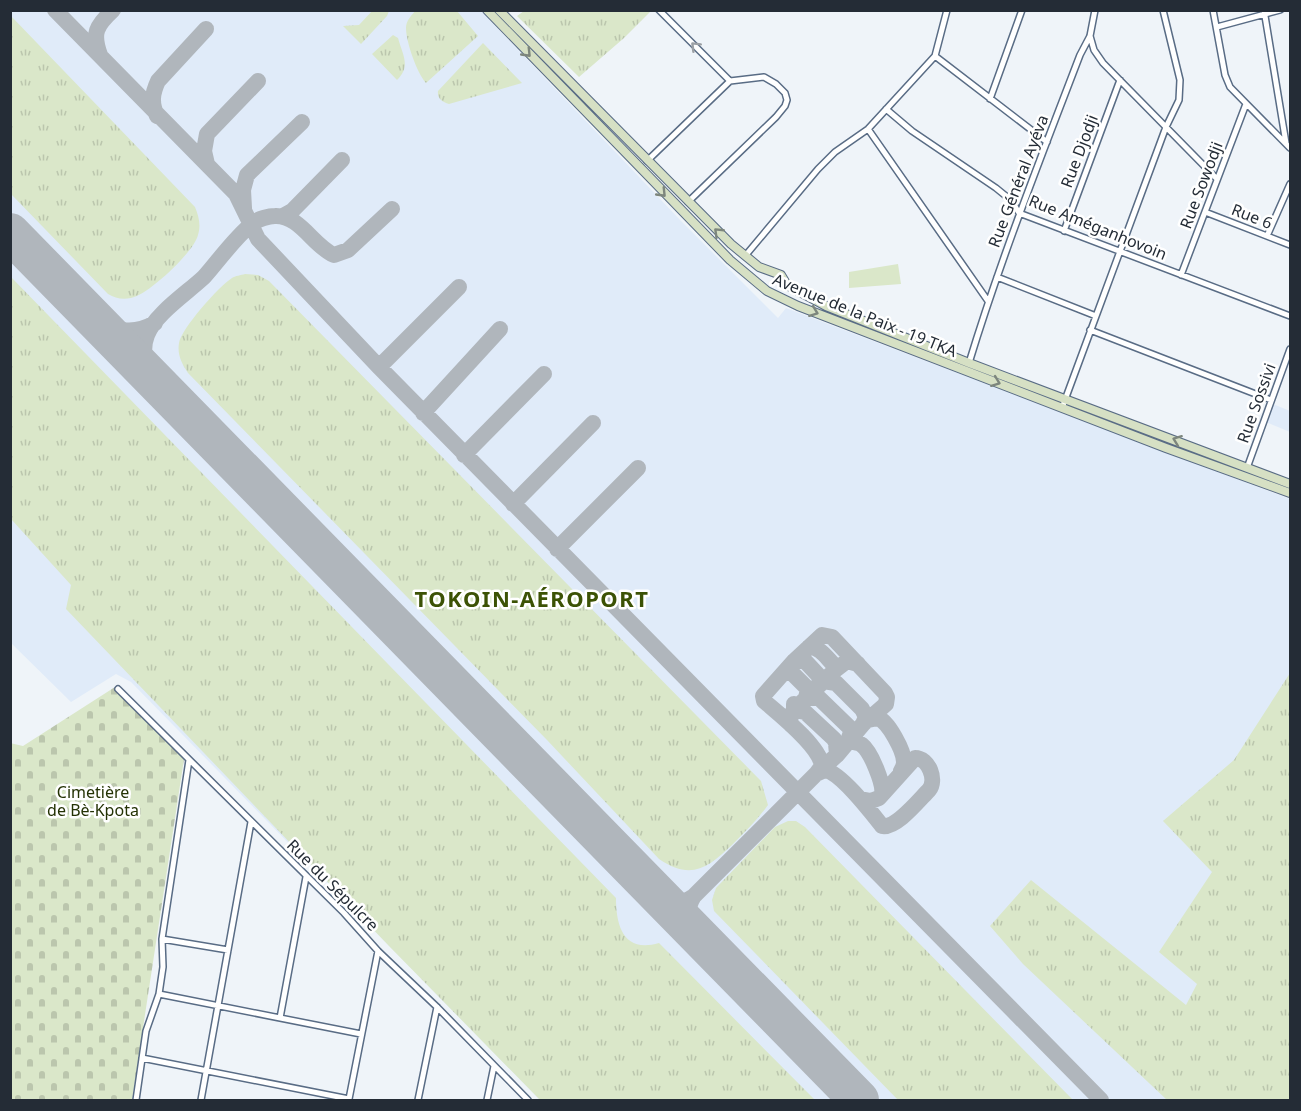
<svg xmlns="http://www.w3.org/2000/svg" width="1301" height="1111" font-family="'Noto Sans',sans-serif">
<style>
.built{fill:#e0ebf9}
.grass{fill:url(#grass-tufts)}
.cemetery{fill:url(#cemetery-stones)}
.pitch{fill:#dae7c9}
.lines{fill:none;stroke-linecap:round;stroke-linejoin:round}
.taxiway{stroke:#b0b6bc;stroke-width:16}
.runway{stroke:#b0b6bc;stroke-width:40}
.street-casing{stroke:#596c85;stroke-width:8}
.secondary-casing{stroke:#596c85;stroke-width:10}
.street{stroke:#fff;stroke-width:5}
.secondary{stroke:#d6e0c4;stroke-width:8}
.oneway{stroke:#9ca0a5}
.oneway2{stroke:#7d867d}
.labels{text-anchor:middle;stroke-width:5;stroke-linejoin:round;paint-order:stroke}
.street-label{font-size:16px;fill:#242c36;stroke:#fff}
.park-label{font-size:16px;fill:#243204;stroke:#fff}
.district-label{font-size:22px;font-weight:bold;letter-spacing:1.5px;fill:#3c5205;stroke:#fff}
</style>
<defs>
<pattern id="grass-tufts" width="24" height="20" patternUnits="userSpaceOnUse" patternTransform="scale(1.5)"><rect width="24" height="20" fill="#dae7c9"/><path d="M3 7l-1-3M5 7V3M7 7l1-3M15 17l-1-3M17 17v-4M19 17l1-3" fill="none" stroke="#bbc6ad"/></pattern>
<pattern id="cemetery-stones" width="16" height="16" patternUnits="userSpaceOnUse" patternTransform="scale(1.5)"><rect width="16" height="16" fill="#dae7c9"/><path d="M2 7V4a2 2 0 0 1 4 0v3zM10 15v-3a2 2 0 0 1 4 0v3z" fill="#bbc6ad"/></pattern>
</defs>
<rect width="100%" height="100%" fill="#eff4f9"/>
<path class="built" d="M10 11H481L681 221 778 318 786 308 1290 499V1100H540L131 682 116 674 71 702 11 643Z
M1273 404 1290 411V432L1266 422Z"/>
<path class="grass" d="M373 10 389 11 387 16 361 44 343 26 359 25Z
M415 11H457L478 36 426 83C417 73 406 42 406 28 406 21 411 16 415 11Z
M524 11 649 10 650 12 624 38 579 77 517 16Z
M11 16 195 207C199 217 201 225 198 235 194 252 148 295 131 298 122 300 115 298 108 294L11 194Z
M393 35 398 38C403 56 411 66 397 80L372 54Z
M483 43 522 83 449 104C442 102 437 98 438 91Z
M245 274 258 275 269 281 761 781 768 805C758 819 746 831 733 844 708 868 691 881 659 859L547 740 188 373C182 364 177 355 179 343 181 329 219 286 232 278 235 276 241 275 245 274Z
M11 277 616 898C616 927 624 953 659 943L815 1100H540L389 946 66 609 71 585 11 519Z
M1290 673V1100H1167L1023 964 990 926 1031 880 1186 1005 1197 984 1159 952 1212 872 1163 821 1234 760Z
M788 821H796L805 827 1073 1100H898L714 911 712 900 716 888 775 827Z"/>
<path class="cemetery" d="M115 687 184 759 132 1100H11L10 743 23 746Z"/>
<path class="pitch" d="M898 264 901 284 849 288V272Z"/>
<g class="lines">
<path class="taxiway" d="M55 10 236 194 258 239 379 367 1101 1100
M100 55C92 33 96 26 113 10
M157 116C151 103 152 94 158 81L206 29
M207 164 204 151 207 134 258 81
M244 208 243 190 247 175 302 122
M283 216 292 211 342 160
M93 318C114 331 133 336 155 323
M379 367 459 287
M156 382C147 368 140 353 147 335 155 314 187 293 204 277 219 260 236 236 253 223 258 219 269 216 275 216 300 215 313 246 334 255L348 250 392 209
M423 413 500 329
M464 455 544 374
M513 504 593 423
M557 549 638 468
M809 647C820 647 826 657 833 664L834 671
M794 661H805L819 676 820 684
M784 673H792L808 689 806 698
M823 681 836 683 862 709 866 717 863 724
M806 698H819L850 728 851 732 848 741C853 742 858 742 862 745 871 752 884 784 882 794
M794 704V710L805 712 834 739 836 743 837 755
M868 720 878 718C888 721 904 751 904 762 904 766 903 768 901 771
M791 725 790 717 794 710 834 671 847 661 858 664
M657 895C669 904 681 905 694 896 687 907 686 918 691 930
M694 896 816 774 837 755 863 724 886 704 887 697 885 693 832 637 822 635 794 661 763 696 764 701C779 714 820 746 822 766L816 774 825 770C841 773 871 812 882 826 896 829 919 800 929 790 937 780 929 758 915 758L879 798 871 801 860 799"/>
<path class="runway" d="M10 233 859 1100"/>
<defs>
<path id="street" d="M659 10 730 81
M1213 10 1225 75 1230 87 1290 148
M1264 10 1286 143
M1217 27 1280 10
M1090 36 1094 50 1103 63 1217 179
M935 56 1047 142
M990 99 1022 10
M886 109 912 131 996 188 1012 201 1019 213 1290 316
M868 129 988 301
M647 161 730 81 764 77 776 84 785 93 787 100 785 106 776 117 688 202
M1205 212 1290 245
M1064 231 1120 80
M1267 236 1290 184
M745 256 818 169 835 152 868 129 935 56 947 10
M1181 275 1246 104
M997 277 1096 316
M1090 330 1271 400
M969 363C1001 258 1041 157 1080 55L1090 36 1095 10
M1062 408 1166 127 1179 100 1180 80 1163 10
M1247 468 1290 349
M118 689 344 913 378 951 437 1007 528 1100
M162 939 228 950
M159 994 361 1034
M280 1018 306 877
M142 1058 349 1099
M349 1099 378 951
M136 1100 146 1031 159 994 163 967 162 939 189 760
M201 1100 251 822
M418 1100 437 1007
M487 1100 494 1066"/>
<path id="secondary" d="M487 10 730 260 767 291 798 306 1166 448 1290 493
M499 10 731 244 759 267 781 275 787 285 826 306 969 363 1290 484"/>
</defs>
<use href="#street" class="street-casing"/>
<use href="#secondary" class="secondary-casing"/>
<use href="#street" class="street"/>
<use href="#secondary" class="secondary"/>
</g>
<defs><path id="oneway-chevron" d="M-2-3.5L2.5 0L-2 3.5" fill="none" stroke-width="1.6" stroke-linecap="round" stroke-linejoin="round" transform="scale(1.5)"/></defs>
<use class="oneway" href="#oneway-chevron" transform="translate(695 46) rotate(-135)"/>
<g class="oneway2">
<use href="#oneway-chevron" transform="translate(527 53) rotate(46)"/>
<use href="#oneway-chevron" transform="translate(662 193) rotate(46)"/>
<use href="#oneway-chevron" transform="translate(718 232) rotate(-136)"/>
<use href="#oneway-chevron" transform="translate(814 312) rotate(21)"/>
<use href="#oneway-chevron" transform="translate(996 382) rotate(21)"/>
<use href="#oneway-chevron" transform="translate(1177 440) rotate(-159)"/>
</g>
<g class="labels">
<g class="street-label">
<text transform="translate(1079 151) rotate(-69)" y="6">Rue Djodji</text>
<text transform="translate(1018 181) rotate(-69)" y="6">Rue Général Ayéva</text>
<text transform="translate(1201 185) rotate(-69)" y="6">Rue Sowodji</text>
<text transform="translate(1252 216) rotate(21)" y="6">Rue 6</text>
<text transform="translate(1098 227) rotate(22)" y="6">Rue Améganhovoin</text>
<text transform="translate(865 315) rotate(22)" y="6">Avenue de la Paix - 19 TKA</text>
<text transform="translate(1256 403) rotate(-70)" y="6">Rue Sossivi</text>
<text transform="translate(333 885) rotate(45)" y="6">Rue du Sépulcre</text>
</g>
<g class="park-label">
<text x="93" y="798">Cimetière<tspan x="93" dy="18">de Bè-Kpota</tspan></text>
</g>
<g class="district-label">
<text x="532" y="607">TOKOIN-AÉROPORT</text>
</g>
</g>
<rect width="1301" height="1111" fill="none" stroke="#242c36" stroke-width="24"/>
</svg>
